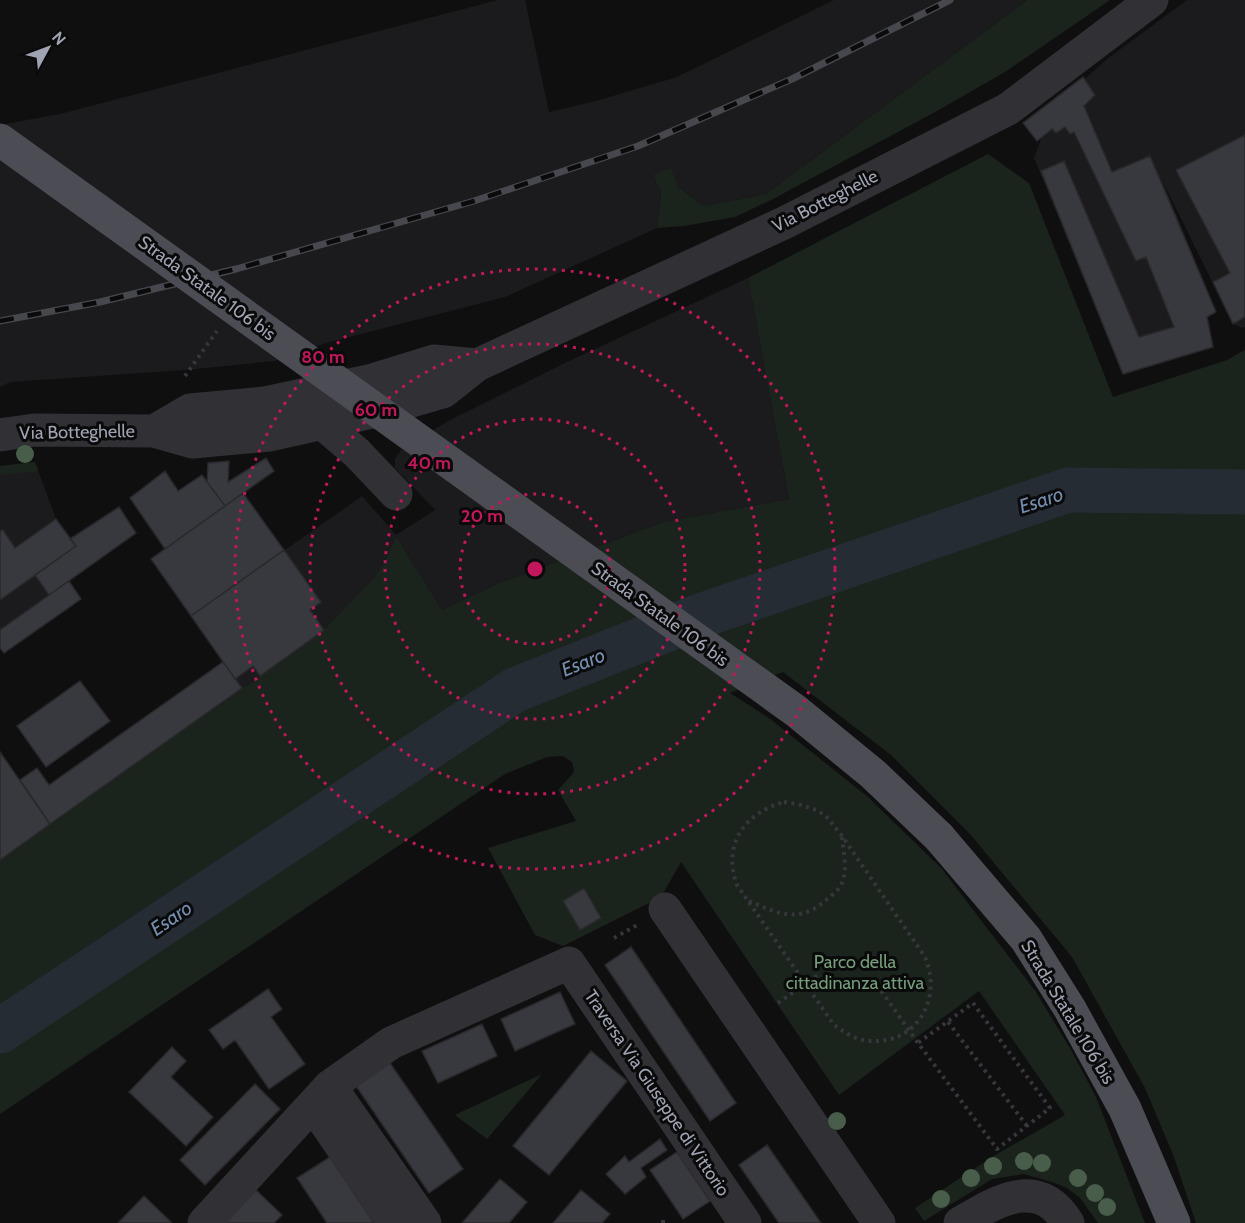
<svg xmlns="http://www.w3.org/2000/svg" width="1245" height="1223" font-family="Cabin,sans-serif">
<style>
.built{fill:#1b1b1d}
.green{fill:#1b231d}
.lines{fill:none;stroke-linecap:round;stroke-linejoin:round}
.river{stroke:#252c34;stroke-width:45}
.building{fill:#38393e;stroke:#29292c;stroke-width:1.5}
.path{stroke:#36373c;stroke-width:4;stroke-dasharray:3 4.5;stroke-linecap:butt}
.minor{stroke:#303035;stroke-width:33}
.major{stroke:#4c4d54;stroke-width:33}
.rail-casing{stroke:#47484e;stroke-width:7}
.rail{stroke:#0a0a0b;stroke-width:4.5;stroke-dasharray:14;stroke-linecap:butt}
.major-bridge{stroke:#4c4d54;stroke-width:33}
.tree{fill:#485e4b}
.ring{fill:none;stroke:#c2185b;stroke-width:3;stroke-dasharray:3 6}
.labels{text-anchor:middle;stroke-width:6;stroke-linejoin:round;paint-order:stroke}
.street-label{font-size:18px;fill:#9fa3b2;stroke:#0a0a0b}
.park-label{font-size:18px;fill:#769e7b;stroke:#0a0a0b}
.water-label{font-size:20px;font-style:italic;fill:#748eaf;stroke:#0a0a0b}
.centre{fill:#c2185b;stroke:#0a0a0b;stroke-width:3}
.ring-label{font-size:18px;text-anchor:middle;font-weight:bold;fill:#c2185b;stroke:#0a0a0b;stroke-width:6;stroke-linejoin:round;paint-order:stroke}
</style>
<rect width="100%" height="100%" fill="#0f0f10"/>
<path class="built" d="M498 0H525L549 112 596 101 677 77 834 0H1027L766 194 703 206 677 186 653 175 661 193 657 228 505 297 326 343 275 361 185 370 10 382 0 387V125L60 114Z
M1187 0H1245V327L1242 328 1233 324 1162 180 1216 312 1207 317 1213 347 1123 374 1034 158 1041 139 1037 141 1023 123 1083 77 1085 79 1107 59Z
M748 278 789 499 663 522 492 586 442 610 396 536 385 561 374 578 342 613 324 630 242 688 191 616 362 496 396 535 435 510 395 468V459L401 450 448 421 569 361Z
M35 462 56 519 76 546 35 575 49 595 0 630V466Z"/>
<path class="green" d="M1027 0H1110L1005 72 937 111 773 199 735 217 684 226 657 228 661 193 653 175 671 168 677 186 703 206 766 194Z
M988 154 1029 183 1113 397 1227 360 1245 350V1223H1196L1174 1157 1145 1088 1072 957 970 834 891 755 783 672 730 693 769 718 868 797 942 869 961 894 1036 992 1071 1050 1096 1097 1145 1223H1098L1080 1198 1067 1188 1055 1183 1024 1174 992 1179 924 1221 915 1208 992 1157 1065 1115 979 991 839 1095 681 862 661 897 563 946 535 935 488 848 576 821 558 790 574 772 572 762 563 756 547 757 505 774 0 1114V860L324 630 374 578 385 561 396 536 442 610 492 586 663 522 789 499 748 278Z
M35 462 38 471 0 475V466Z
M542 1074 487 1139 455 1115Z"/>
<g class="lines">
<path class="river" d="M0 1031 515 690 700 616 1068 490 1245 492"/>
</g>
<path class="building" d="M1083 77 1095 95 1084 106 1112 172 1150 156 1216 312 1207 317 1213 347 1123 374 1041 171 1064 161 1139 337 1174 327 1146 257 1136 261 1074 132 1070 134 1065 127 1056 133 1052 129 1037 141 1023 123Z
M1245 135V317L1233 324 1213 282 1230 273 1176 170Z
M266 458 274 471 225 506 207 482 208 463 229 461 228 482Z
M165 471 178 491 202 475 225 506 165 549 130 498Z
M243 493 284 550 191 616 151 559Z
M119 507 136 533 49 595 35 575 76 546 70 539Z
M56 519 76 546 0 600V531L3 530 15 548Z
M284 550 321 602 310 610 324 630 260 676 253 666 235 679 191 616Z
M69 581 81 599 4 653 0 648V630Z
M223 662 242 688 50 824 20 780 37 768 49 785Z
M80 681 110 721 46 767 17 726Z
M0 752 50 824 0 860Z
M584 888 601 918 580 930 563 901Z
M631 947 736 1103 710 1121 605 965Z
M268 989 282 1009 271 1017 305 1064 269 1089 235 1040 223 1049 209 1030Z
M560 992 575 1024 515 1051 501 1019Z
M482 1024 497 1056 438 1083 422 1051Z
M172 1047 186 1061 171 1077 213 1117 186 1146 129 1092Z
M591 1051 627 1081 549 1175 513 1146Z
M390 1063 463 1169 429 1193 356 1086Z
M255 1084 280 1109 205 1185 180 1160Z
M660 1139 667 1150 641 1168 646 1177 625 1194 606 1174 625 1156 629 1162Z
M767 1145 821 1223H779L739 1165Z
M677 1152 710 1201 683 1219 650 1170Z
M330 1157 374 1223H327L297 1178Z
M500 1179 527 1202 509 1223H462Z
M256 1190 282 1215 274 1223H225Z
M581 1190 610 1214 602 1223H553Z
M144 1196 171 1222 169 1223H118Z"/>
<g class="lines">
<path class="path" d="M185 376 217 331
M784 802 801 805 816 810 826 816 842 836 925 957C944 1002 913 1049 863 1040 852 1038 843 1031 834 1025L737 885C722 845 744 813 784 802Z
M749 901C779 914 799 924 826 900 832 895 840 889 842 883 848 869 843 851 842 836
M614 938 639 924
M877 985 918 1043
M778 1003 819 974
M973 1003 1050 1108 997 1149 918 1043Z
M948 1022 1027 1126
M663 1223V1220"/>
<path class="minor" d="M322 423 357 453 396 494
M154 431 190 410 265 403 369 381 434 361 477 365
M0 435 34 430 154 431 193 442 270 435 377 411 443 392 477 365 784 223 1008 109 1152 0
M665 909 879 1223
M330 1086 425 1223
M313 1105 394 1223
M204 1223 330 1086 391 1043 569 963 745 1223
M960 1223C997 1201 1038 1175 1068 1223"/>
<path class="major" d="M939 837 1026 939 1070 1009 1125 1109 1174 1223"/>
<defs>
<path id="rail" d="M0 321 100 302 236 269 474 201 638 146 792 79 950 0"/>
</defs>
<use href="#rail" class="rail-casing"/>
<use href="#rail" class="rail"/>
<path class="major-bridge" d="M0 140 796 711 873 774 939 837"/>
</g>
<g class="tree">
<circle cx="25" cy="454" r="9"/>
<circle cx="837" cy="1121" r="9"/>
<circle cx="1024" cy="1161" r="9"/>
<circle cx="1042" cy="1163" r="9"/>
<circle cx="993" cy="1166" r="9"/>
<circle cx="971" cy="1178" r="9"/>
<circle cx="1078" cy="1178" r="9"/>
<circle cx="1095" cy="1193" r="9"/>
<circle cx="941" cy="1199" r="9"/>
<circle cx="1107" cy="1207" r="9"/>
</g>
<g class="ring">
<circle cx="535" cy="569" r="75"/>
<circle cx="535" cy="569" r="150"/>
<circle cx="535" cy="569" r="225"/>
<circle cx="535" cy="569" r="300"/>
</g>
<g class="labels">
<g class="street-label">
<text transform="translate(825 201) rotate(-27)" y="6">Via Botteghelle</text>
<text transform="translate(207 288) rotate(36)" y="6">Strada Statale 106 bis</text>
<text transform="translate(77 432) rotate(-1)" y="6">Via Botteghelle</text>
<text transform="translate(660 614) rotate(36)" y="6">Strada Statale 106 bis</text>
<text transform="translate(1068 1012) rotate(59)" y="6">Strada Statale 106 bis</text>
<text transform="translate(657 1093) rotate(56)" y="6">Traversa Via Giuseppe di Vittorio</text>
</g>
<g class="park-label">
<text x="855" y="968">Parco della<tspan x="855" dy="21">cittadinanza attiva</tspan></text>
</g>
<g class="water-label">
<text transform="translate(1041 500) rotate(-18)" y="7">Esaro</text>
<text transform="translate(583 662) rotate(-22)" y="7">Esaro</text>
<text transform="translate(171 918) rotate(-34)" y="7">Esaro</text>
</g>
</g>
<circle cx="535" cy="569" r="9" class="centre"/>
<g class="ring-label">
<text x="323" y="363">80 m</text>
<text x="376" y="416">60 m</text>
<text x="429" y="469">40 m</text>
<text x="482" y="522">20 m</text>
</g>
<g transform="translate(48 48) rotate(49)" stroke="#0a0a0b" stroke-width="4.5" paint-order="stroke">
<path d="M0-4.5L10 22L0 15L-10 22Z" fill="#9fa3b2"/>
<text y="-9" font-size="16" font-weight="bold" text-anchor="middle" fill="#9fa3b2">N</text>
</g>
</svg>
